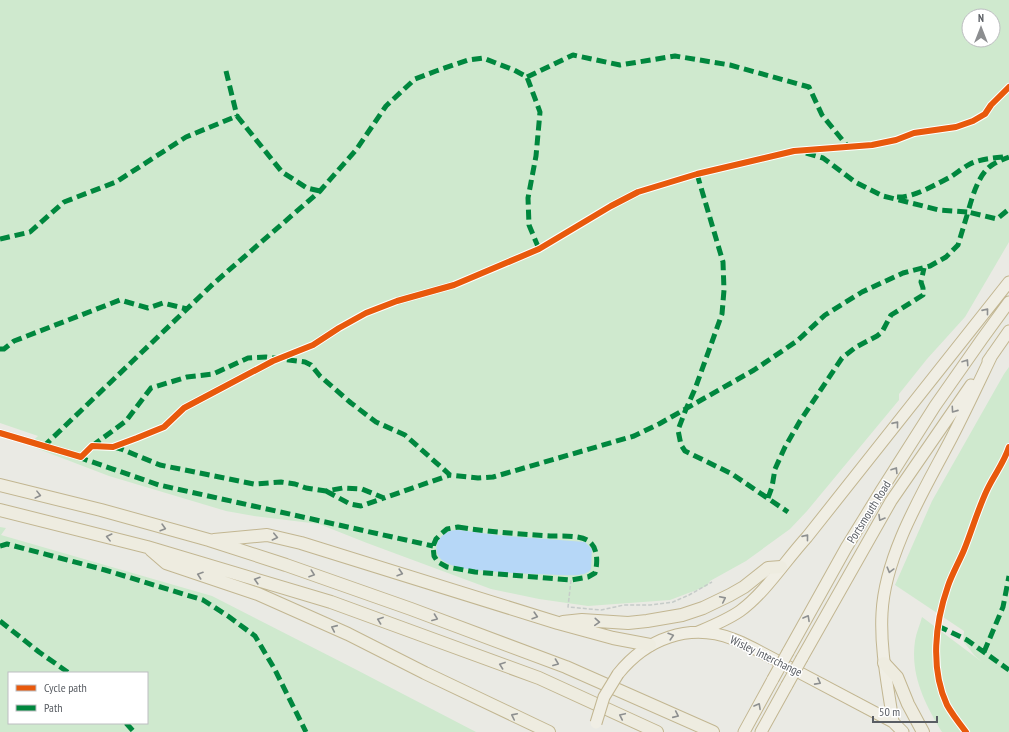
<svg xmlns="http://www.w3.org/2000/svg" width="1009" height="732" font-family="'PT Sans Narrow',sans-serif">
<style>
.green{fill:#cfe9ce;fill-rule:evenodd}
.water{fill:#b6d7f7}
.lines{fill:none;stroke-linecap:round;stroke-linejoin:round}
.trunk-casing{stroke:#c2b691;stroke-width:13}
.motorway-casing{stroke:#c2b691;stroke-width:14}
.path{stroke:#c6ccc9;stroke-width:1.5;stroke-dasharray:4 2;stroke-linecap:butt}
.trunk{stroke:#f0eee4;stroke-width:11}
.motorway{stroke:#eeece0;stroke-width:12}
.trunk-bridge-casing{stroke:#c2b691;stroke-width:13;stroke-linecap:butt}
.trunk-bridge{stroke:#f0eee4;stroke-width:11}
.quiet{stroke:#00873e;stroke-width:5;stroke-dasharray:10 5;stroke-linecap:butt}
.cycleway-casing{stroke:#fff;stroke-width:8}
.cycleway{stroke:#e8590c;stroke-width:6}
.oneway{stroke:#8e9090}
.oneway2{stroke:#8d8f8f}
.labels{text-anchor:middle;stroke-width:3;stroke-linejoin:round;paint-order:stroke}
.street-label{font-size:12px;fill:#595d63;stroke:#fff}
</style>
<rect width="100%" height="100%" fill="#eaeae4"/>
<path class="green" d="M0 0H1009V242L965 317 927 359 899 394V400L807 511 790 529 746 561 710 581 707 586 670 600 588 606 539 599 491 589 367 543 319 524 254 516 226 511 109 476 28 445 38 436 0 423ZM969 16H993V40H969Z
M1009 367V732H942C925 704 910 675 915 641 916 633 920 625 922 617L982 662 975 656 963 641 964 631 895 585 932 501 1004 374Z
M0 527 6 528 1 535 212 596 353 668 476 732H0ZM9 673H147V723H9Z"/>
<path class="water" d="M459 530 497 535 585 542 592 549 591 569C590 571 587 573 584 574 576 576 568 575 560 575 532 574 504 573 477 570 467 569 456 568 447 563 431 556 434 537 450 531 452 530 456 530 459 530Z"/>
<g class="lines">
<defs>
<path id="trunk" d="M988 361 1009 331
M698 632C712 626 727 620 740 611 765 593 785 561 807 537L1009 282
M788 652 846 548 881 491 935 406 982 339 1009 302
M802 658 891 501 971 385
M618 674C646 639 689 622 733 639 740 641 746 645 753 648L893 722 903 732
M893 722C888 686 880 650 882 613 885 553 925 489 952 437 966 410 979 382 992 355
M744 732 773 679
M761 732 787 685"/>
<path id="motorway" d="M0 485 101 510 209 540 286 565 411 609 566 667 713 732
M0 510 147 547 331 602 539 678 657 732
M214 540 267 535 301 543 558 623 613 638 650 645
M151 550 166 563 258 594 348 634 425 673 549 732
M563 622 582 620 628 623 647 621 682 615 703 608 730 595 744 587 768 568 781 567
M884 663 897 677 908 704 923 732"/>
</defs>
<use href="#trunk" class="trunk-casing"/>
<use href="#motorway" class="motorway-casing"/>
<path class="path" d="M571 580 568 607 601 610 624 605H650L673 602 689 595 712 582"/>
<use href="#trunk" class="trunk"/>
<use href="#motorway" class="motorway"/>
<defs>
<path id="trunk-bridge" d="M773 679 788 652
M787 685 802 658
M596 723 604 697 618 674"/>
</defs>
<use href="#trunk-bridge" class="trunk-bridge-casing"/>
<use href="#trunk-bridge" class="trunk-bridge"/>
<path class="quiet" d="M226 71 237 116
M527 77 573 55 620 65 675 56 730 65 809 87 822 115 849 148
M806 153 823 158 855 182 883 196 939 210 968 212C972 197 979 173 992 165 997 162 1003 159 1009 157
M697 174 723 262 724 290 722 314 695 389 686 409 678 430 681 445 685 451 732 474 788 512
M897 197C913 198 937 184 952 176 958 172 964 167 970 164 980 159 992 158 1004 157
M0 239 30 232 64 202 116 182 186 137 237 116 282 172 307 188 320 191
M0 349H4L14 341 120 300 148 308 163 303 187 309
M92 446 126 421 151 388 187 377 213 374 248 358 266 357 305 362 311 365 320 376 351 403 376 422 405 435 450 475 478 478 493 477 634 436 659 424 754 370 797 341 825 315 862 292 903 273 930 266 946 257 958 245 968 212 997 219 1009 209
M43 447 213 284 320 191 356 150 386 106 415 79 436 71 468 60 483 58 514 70 527 77 540 112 536 156 528 198 529 225 539 249
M114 447 121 449 160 465 254 484 281 482 295 484 306 488 326 491 343 488 362 489 384 498 450 475
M78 457 159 485 433 546
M326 491 350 504 361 506 384 498
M768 498 772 487 775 469 785 447 800 421 842 358 856 347 877 336 882 332 891 315 923 295V288L921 282 924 268
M458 527C489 532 519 534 550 536 560 536 578 535 587 540 598 546 598 562 595 573L588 577 571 580 475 572 447 567 438 562 434 556 433 546 436 539 441 534 447 529Z
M0 546 7 544 105 570 203 600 228 616 255 636 274 668 306 732
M0 621 39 652 69 673
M938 626 967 640 1009 670
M984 652 1003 607 1009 576
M126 723 134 732"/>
<defs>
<path id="cycleway" d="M0 433 81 457 92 446 113 447 137 438 164 427 184 408 273 361 313 345 339 328 366 313 397 301 454 285 539 249 611 206 638 192 697 174 794 151 872 145 896 140 914 133 956 127 973 121 985 114 991 105 1009 87
M966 732C959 723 952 714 947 705 930 668 935 623 948 586 952 574 959 562 964 550 972 530 978 509 987 490 994 475 1004 463 1009 447"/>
</defs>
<use href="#cycleway" class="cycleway-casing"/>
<use href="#cycleway" class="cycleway"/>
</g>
<defs><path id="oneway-chevron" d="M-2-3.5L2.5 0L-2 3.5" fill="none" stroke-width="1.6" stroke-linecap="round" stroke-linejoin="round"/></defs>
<g class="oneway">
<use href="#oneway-chevron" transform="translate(986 311) rotate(-51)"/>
<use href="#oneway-chevron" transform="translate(966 362) rotate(-56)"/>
<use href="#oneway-chevron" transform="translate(954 410) rotate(125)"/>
<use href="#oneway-chevron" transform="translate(896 424) rotate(-51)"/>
<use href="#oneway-chevron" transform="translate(895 470) rotate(-58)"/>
<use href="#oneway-chevron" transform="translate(881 518) rotate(120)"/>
<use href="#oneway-chevron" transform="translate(806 537) rotate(-51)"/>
<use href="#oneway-chevron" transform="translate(890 570) rotate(105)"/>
<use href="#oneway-chevron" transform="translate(807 618) rotate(-61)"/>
<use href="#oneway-chevron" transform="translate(671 636) rotate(-17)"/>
<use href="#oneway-chevron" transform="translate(818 682) rotate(28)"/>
<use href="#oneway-chevron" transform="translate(758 706) rotate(-61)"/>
</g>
<g class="oneway2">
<use href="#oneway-chevron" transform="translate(38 495) rotate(14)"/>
<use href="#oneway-chevron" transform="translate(163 528) rotate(16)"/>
<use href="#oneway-chevron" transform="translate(109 537) rotate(-166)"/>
<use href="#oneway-chevron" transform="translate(275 537) rotate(13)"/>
<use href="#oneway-chevron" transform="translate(400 573) rotate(17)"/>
<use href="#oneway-chevron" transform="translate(312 574) rotate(19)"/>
<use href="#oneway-chevron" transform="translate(200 575) rotate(-161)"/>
<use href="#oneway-chevron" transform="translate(257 580) rotate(-163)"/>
<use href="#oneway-chevron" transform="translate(723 599) rotate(-26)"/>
<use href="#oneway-chevron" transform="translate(535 616) rotate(17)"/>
<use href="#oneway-chevron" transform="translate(435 618) rotate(21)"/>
<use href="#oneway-chevron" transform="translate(380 620) rotate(-160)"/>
<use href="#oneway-chevron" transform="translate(597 622) rotate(4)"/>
<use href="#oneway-chevron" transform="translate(334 628) rotate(-156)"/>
<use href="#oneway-chevron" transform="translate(556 663) rotate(21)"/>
<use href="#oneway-chevron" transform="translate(502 665) rotate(-160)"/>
<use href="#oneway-chevron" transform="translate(676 715) rotate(24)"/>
<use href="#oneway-chevron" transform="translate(514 716) rotate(-154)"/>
<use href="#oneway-chevron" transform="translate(622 716) rotate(-155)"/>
</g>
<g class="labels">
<g class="street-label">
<text transform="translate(869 512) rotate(-58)" y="4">Portsmouth Road</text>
<text transform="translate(766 656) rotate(26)" y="4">Wisley Interchange</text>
</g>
</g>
<rect x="8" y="672" width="140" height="52" fill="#ffffff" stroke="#bdbec1"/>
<rect x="16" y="685" width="20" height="6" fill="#e8590c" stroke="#bdbec1"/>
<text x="44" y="692" font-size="12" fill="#595d63">Cycle path</text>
<rect x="16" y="705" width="20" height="6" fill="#00873e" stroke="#bdbec1"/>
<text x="44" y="712" font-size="12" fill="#595d63">Path</text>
<g transform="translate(981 28)"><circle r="19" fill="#ffffff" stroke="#bdbec1"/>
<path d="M0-3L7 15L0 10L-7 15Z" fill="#8c8e90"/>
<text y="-6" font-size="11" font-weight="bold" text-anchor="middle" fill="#595d63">N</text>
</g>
<path d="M873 716v6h64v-6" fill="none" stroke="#595d63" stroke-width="2"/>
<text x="879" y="716" font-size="12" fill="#595d63" stroke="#ffffff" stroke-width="3" paint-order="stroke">50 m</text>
</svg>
